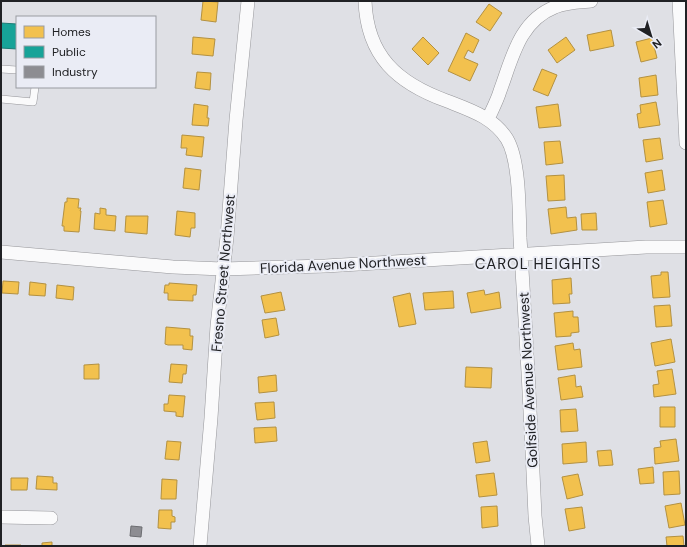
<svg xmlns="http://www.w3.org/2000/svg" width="687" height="547" font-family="'DM Sans',sans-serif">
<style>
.homes{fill:#f2c14e;stroke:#b39141}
.public{fill:#17a398;stroke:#1a7c75}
.industry{fill:#8d8d92;stroke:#6c6d71}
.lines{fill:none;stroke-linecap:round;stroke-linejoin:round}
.lane-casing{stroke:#959599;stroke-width:8}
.street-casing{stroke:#959599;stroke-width:14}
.lane{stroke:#fafafb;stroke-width:7}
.street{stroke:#fafafb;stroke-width:13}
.labels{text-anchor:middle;stroke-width:4;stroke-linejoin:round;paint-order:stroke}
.street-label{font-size:14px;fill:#202124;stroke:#eaecf5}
.neighbourhood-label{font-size:15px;letter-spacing:1px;fill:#202124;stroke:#eaecf5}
</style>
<rect width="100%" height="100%" fill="#dfe0e5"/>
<path class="homes" d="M203 1 218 2 216 22 201 20Z
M489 4 502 13 490 31 476 22Z
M611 30 614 46 590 51 587 35Z
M466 33 479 40 473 53 468 50 464 58 478 64 470 81 448 71Z
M193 37 215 39 213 56 192 54Z
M423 37 439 53 428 65 412 49Z
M566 37 575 50 557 63 548 50Z
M652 38 657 58 641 62 636 42Z
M542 69 557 75 548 96 533 90Z
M197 72 211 73 210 90 195 88Z
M656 75 658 95 641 97 639 78Z
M656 102 660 125 639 128 637 114 641 113 640 105Z
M194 104 208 106 207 118H209L208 126 192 125Z
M558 104 561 126 539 128 536 107Z
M182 135 204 137 202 157 186 155 187 148H181Z
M660 138 663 159 646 162 643 140Z
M560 141 563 163 546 165 544 142Z
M185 168 201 170 199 190 183 188Z
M662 170 665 190 648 193 645 173Z
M564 175 565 200 548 201 546 176Z
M67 198 79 199 78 208H81L80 211H81L79 232 64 231V226H62L65 202H67Z
M663 200 667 224 650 227 647 202Z
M566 207 567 218 576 217 577 230 551 234 548 209Z
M100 208 106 209V215L116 216 115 231 94 229 95 213 100 214Z
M177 211 195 213V228H191L190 237 175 235Z
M596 213 597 230H582L581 214Z
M126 216H148L147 234 125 232Z
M661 272H668L670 297 653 298 651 276 661 275Z
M571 278 572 294H569L570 303 553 304 552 280Z
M3 281 19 282 18 294 2 293Z
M30 282 46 284 45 296 29 295Z
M169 283 197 285 196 295H193V301L168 300V293H164L165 285H169Z
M57 285 74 287 73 300 56 298Z
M484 290 485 295 499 292 501 308 471 313 467 293Z
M453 291 454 308 425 310 423 293Z
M281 292 285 310 265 313 261 296Z
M410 293 416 324 399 327 393 297Z
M670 305 672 326 656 327 654 306Z
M573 311V317H578L579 332 571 333V336L556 337 554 313Z
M276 318 279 335 265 338 262 320Z
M166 327 190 329V336H193L192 350 183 349V345H168L165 344Z
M671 339 675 362 655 366 651 343Z
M573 343 574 350 580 349 582 367 558 370 555 346Z
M99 364V379H84V365Z
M171 364 187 365 186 374H183L182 383 169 382Z
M466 367 492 368 491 388 465 387Z
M672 369 676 394 654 397 653 385 659 384 657 371Z
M276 375 277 391 259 393 258 377Z
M575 375 576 387 581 386 583 397 561 400 558 378Z
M169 395 185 396 183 417 176 416V412L164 411V404H168Z
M274 402 275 418 257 420 255 403Z
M660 407H675V427H660Z
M576 409 578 431 561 432 560 410Z
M276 427 277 441 255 443 254 428Z
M676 439 679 461 655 464 654 448 661 447 660 441Z
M167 441 181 442 179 460 165 459Z
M487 441 490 461 476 463 473 443Z
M586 442 587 462 563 464 562 444Z
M611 450 613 465 599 466 597 451Z
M653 467 654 483 640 484 638 469Z
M679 471 680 494 664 495 663 472Z
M494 473 497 495 479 497 476 475Z
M578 474 583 495 567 499 562 477Z
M37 476 53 477V483H57V490L36 489Z
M11 478H28L27 490H11Z
M162 479 177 480 176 499H161Z
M681 503 685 525 669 528 665 506Z
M497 506 498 526 482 528 481 507Z
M582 507 585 528 569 531 565 509Z
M159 510H172V516L175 517V522H171V529L158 528Z
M683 536 684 546H667L666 537Z
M52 542V546H42V543Z
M5 545H21V546H5Z"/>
<path class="public" d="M1 23 17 24V49L1 48Z"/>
<path class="industry" d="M131 526 142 527 141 537 130 536Z"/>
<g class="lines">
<defs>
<path id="lane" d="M1 69 17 70
M1 99 33 102 35 87"/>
<path id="street" d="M365 1C367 56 397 83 447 101 470 110 493 117 507 139 520 161 519 211 520 238 526 330 531 423 535 516L538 546
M679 1 686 143
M488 119C492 110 497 101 500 91 512 59 519 21 555 7 566 2 578 2 591 1
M1 252 173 267 223 269 325 266 646 247H686
M1 517 51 518
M200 546 211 418 217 326 227 237 236 120 248 1"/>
</defs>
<use href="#lane" class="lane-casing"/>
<use href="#street" class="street-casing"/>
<use href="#lane" class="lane"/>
<use href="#street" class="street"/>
</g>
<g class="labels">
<g class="street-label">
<text transform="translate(343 264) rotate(-3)" y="5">Florida Avenue Northwest</text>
<text transform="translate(223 273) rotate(-85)" y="5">Fresno Street Northwest</text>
<text transform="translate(528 380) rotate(-93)" y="5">Golfside Avenue Northwest</text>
</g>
<g class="neighbourhood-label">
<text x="538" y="269">CAROL HEIGHTS</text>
</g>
</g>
<rect width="687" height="547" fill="none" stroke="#202124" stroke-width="4"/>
<rect x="16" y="16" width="140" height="72" fill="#eaecf5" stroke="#999ba1"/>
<rect x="24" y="26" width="20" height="12" fill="#f2c14e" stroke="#999ba1"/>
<text x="52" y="36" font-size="12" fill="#202124">Homes</text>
<rect x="24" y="46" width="20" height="12" fill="#17a398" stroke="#999ba1"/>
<text x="52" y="56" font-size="12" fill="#202124">Public</text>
<rect x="24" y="66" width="20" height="12" fill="#8d8d92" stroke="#999ba1"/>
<text x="52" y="76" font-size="12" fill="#202124">Industry</text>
<g transform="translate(651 36) rotate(142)" stroke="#eaecf5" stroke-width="3" paint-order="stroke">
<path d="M0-3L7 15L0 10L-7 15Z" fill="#202124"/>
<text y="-6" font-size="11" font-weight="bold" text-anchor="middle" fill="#202124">N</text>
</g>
</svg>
